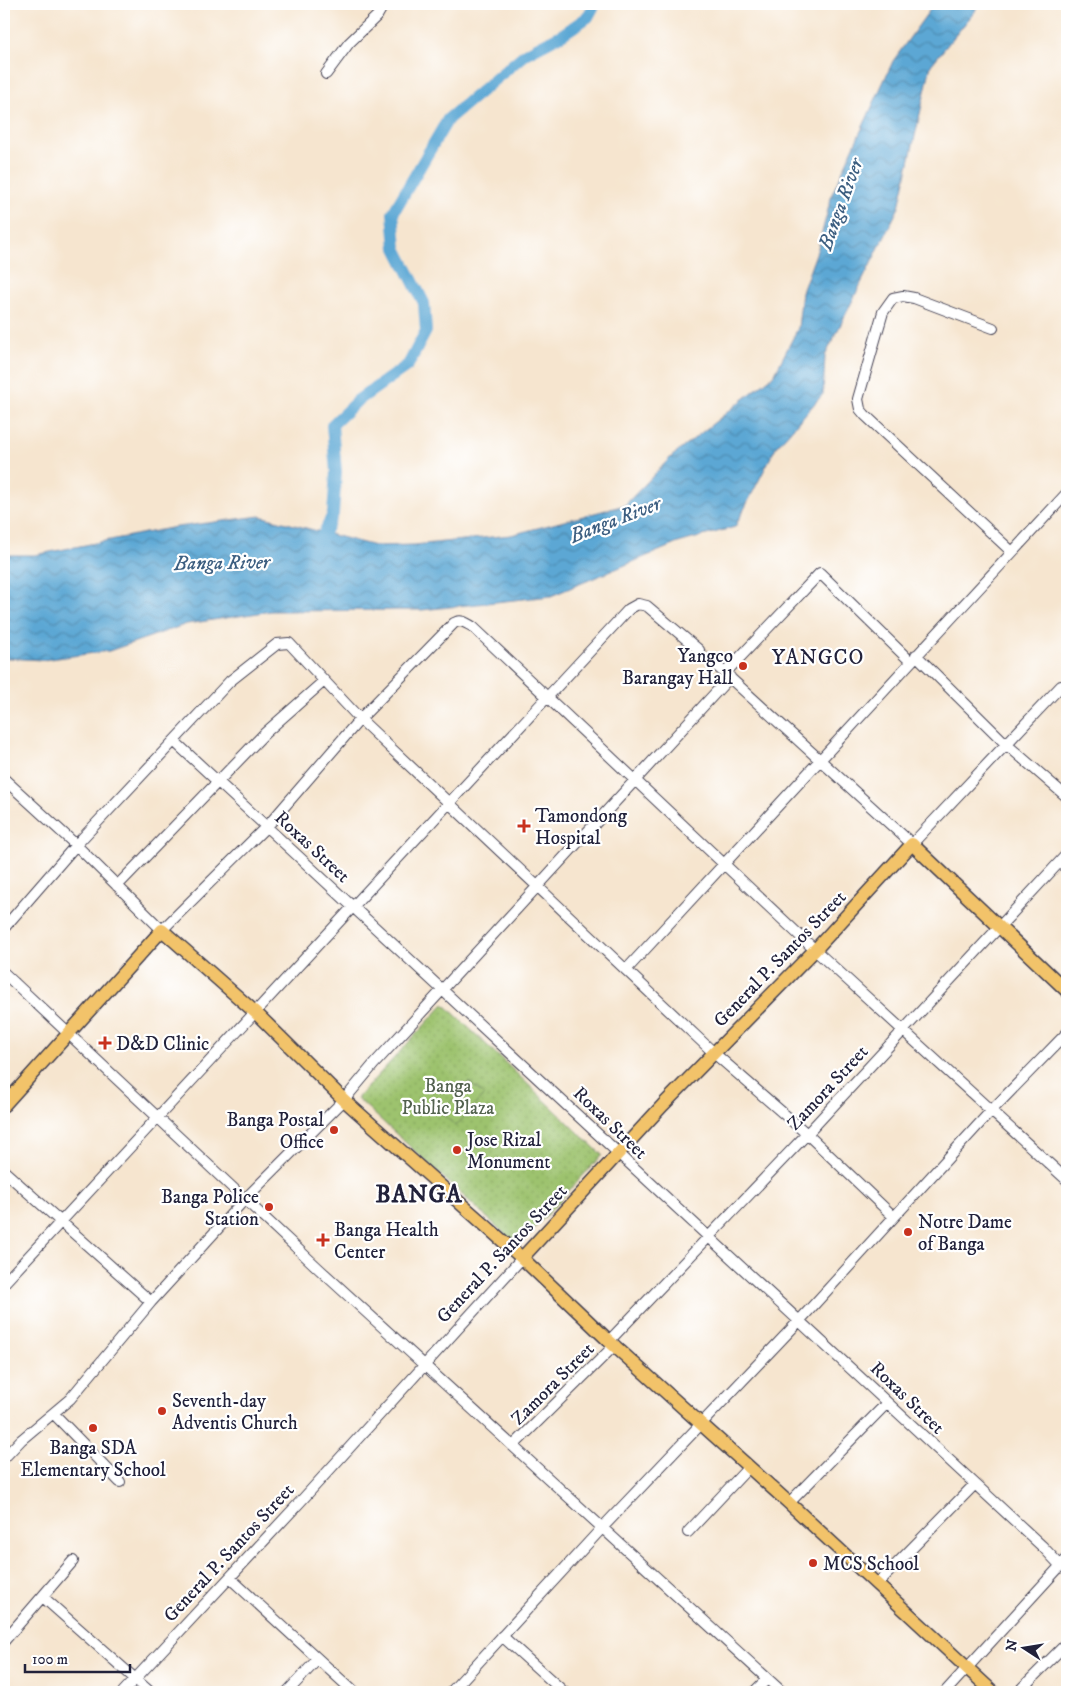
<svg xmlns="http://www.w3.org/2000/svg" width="1071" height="1696" font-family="'IM FELL DW Pica',serif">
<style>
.park{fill:url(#park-dots);stroke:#607254}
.garden{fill:#9dc36e;stroke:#607254}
.water{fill:url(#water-waves);stroke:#3f6488}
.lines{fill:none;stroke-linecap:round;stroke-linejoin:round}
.river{stroke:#5ca7d4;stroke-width:12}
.minor-tunnel{stroke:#ccbeb1;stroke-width:10;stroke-dasharray:10 5;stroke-linecap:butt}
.minor-casing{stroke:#423f51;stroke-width:12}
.major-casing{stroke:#423f51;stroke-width:15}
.minor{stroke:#fff;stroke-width:10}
.major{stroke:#f2c36a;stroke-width:12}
.poi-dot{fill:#c8321e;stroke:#fff;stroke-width:2}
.labels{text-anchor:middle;stroke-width:4.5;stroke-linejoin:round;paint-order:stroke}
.poi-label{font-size:19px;fill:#22223b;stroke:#fff;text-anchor:start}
.street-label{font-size:19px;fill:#22223b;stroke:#fff}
.park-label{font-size:19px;fill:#53624f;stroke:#fff}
.water-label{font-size:20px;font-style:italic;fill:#3c5e80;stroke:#fff}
.quarter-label{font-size:21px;letter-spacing:1px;fill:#22223b;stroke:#fff}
.district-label{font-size:24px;font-weight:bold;letter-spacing:1px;fill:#22223b;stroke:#fff}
</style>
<defs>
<pattern id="park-dots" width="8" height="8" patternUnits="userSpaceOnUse" patternTransform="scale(1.25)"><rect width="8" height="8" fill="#9dc36e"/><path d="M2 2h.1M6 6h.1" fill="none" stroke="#87a760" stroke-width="1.8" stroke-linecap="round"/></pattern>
<pattern id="water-waves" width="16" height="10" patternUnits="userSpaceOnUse" patternTransform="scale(1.25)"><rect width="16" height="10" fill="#5ca7d4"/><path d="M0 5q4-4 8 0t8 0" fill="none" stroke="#4c88ad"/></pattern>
</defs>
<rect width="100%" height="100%" fill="#fff"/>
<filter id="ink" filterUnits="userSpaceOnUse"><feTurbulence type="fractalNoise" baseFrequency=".02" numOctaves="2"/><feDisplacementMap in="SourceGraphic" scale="10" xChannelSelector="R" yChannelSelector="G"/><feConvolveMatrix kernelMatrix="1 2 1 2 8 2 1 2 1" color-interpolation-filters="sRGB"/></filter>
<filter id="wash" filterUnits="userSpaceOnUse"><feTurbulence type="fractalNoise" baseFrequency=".0096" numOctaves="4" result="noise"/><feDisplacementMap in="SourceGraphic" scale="20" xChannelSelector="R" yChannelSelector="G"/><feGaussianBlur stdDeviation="1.12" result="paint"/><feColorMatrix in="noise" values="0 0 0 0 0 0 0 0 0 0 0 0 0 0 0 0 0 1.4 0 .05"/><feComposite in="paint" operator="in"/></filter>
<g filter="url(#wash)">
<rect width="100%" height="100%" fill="#f6e5cf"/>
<path class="park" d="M444 1004 602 1155 518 1246 357 1098Z"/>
<path class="garden" d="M469 1082 484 1095 456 1126 441 1113Z"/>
<path class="water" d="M934 4H981L931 65 899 207 825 356 823 394 776 447 735 527 678 543 551 596 422 610 271 611 187 624 109 651 43 660 4 658V555H35L170 528 260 516 375 546 414 545 511 535 625 505 671 457 774 375 798 328 802 292 818 248 832 194 893 61Z"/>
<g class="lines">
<path class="river" d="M316 550 333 514 336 472 332 425 357 401 408 365 426 331 424 303 396 248 393 213 448 119 525 54 563 34 588 17 595 4"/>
</g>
</g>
<g filter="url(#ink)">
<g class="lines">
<path class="minor-tunnel" d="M699 650 718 667"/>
<defs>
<path id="minor" d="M326 74 349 43 377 16 384 4
M993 328 914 298 903 296 893 298 883 312 858 399 860 409 865 415 1011 551
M916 655 1006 744 1067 797
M718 667 912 844 1061 686
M725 673 820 573 910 661
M174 741 1043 1547 1058 1563H1063L1067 1559
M4 779 76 845 162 930 271 822 360 719 454 623C462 619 466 623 473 627L815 950 1067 1180
M117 886 265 733 324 681
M4 928 76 845 230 681 277 644 289 643 360 719 714 1053 807 1134 894 1217
M626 970 1067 493
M4 973 318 1268 782 1692
M4 1171 151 1302
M4 1283 629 609 638 604 647 606 699 650
M609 1341 807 1134 1067 854
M54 1414 120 1482
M513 1446 615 1345
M4 1458 21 1440 70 1399 151 1302 245 1199 344 1100 374 1064 730 677
M789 1503 887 1403
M688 1532 749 1467
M230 1578 354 1692
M877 1584 975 1484
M44 1598 150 1692
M502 1636 564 1692
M4 1641 73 1561
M123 1692 301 1501 522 1258
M287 1692 318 1659
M451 1692 602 1528 800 1320 990 1112 1067 1033
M754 1692 767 1679
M945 1692 1063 1563
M1018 1692 1067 1643"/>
<path id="major" d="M4 1105 162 930 256 1013 344 1100 522 1258 609 1341 789 1503 993 1692
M522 1258 663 1105 815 950 912 844 1067 991"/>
</defs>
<use href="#minor" class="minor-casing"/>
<use href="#major" class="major-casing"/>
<use href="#minor" class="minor"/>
<use href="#major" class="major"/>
</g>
</g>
<g class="poi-dot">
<circle cx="743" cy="666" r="5"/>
<path d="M521.5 818.5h5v5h5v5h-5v5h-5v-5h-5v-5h5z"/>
<path d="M102.5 1035.5h5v5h5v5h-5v5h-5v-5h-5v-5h5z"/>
<circle cx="334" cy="1130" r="5"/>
<circle cx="457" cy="1150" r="5"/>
<circle cx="269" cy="1207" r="5"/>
<circle cx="908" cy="1232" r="5"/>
<path d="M320.5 1232.5h5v5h5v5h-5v5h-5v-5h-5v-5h5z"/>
<circle cx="162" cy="1411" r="5"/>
<circle cx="93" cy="1428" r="5"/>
<circle cx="813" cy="1563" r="5"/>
</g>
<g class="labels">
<g class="poi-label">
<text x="733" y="662" text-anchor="end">Yangco<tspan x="733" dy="22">Barangay Hall</tspan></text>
<text x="535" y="822">Tamondong<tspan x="535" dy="22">Hospital</tspan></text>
<text x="116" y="1050">D&amp;D Clinic</text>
<text x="324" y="1126" text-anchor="end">Banga Postal<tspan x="324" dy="22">Office</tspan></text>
<text x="467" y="1146">Jose Rizal<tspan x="467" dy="22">Monument</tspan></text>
<text x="259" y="1203" text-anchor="end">Banga Police<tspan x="259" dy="22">Station</tspan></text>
<text x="918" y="1228">Notre Dame<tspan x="918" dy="22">of Banga</tspan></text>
<text x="334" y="1236">Banga Health<tspan x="334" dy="22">Center</tspan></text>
<text x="172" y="1407">Seventh-day<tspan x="172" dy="22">Adventis Church</tspan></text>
<text x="93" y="1454" text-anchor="middle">Banga SDA<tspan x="93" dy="22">Elementary School</tspan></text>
<text x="823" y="1570">MCS School</text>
</g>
<g class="street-label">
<text transform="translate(313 846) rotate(43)" y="7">Roxas Street</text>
<text transform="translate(779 958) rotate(-46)" y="7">General P. Santos Street</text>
<text transform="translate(827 1087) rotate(-47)" y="7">Zamora Street</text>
<text transform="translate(611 1122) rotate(44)" y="7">Roxas Street</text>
<text transform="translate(501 1253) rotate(-47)" y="7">General P. Santos Street</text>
<text transform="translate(552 1383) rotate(-45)" y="7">Zamora Street</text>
<text transform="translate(908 1397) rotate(44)" y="7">Roxas Street</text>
<text transform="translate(228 1552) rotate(-47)" y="7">General P. Santos Street</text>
</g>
<g class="park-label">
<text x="448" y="1092">Banga<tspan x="448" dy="22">Public Plaza</tspan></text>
</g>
<g class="water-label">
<text transform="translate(840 204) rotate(-70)" y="7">Banga River</text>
<text transform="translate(615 519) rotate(-21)" y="7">Banga River</text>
<text transform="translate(222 562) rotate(-1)" y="7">Banga River</text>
</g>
<g class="quarter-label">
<text x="818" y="664">YANGCO</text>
</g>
<g class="district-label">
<text x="419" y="1202">BANGA</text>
</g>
</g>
<rect width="1071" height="1696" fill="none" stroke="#fff" stroke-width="20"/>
<g transform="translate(1024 1648) rotate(282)" stroke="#ffffff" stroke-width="4" paint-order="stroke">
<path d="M0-4L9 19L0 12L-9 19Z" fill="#22223b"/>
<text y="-8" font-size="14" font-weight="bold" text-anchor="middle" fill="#22223b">N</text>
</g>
<path d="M25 1664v8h105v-8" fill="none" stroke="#22223b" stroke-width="2.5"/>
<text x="32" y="1664" font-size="15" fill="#22223b" stroke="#ffffff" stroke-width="4" paint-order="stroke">100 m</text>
</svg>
